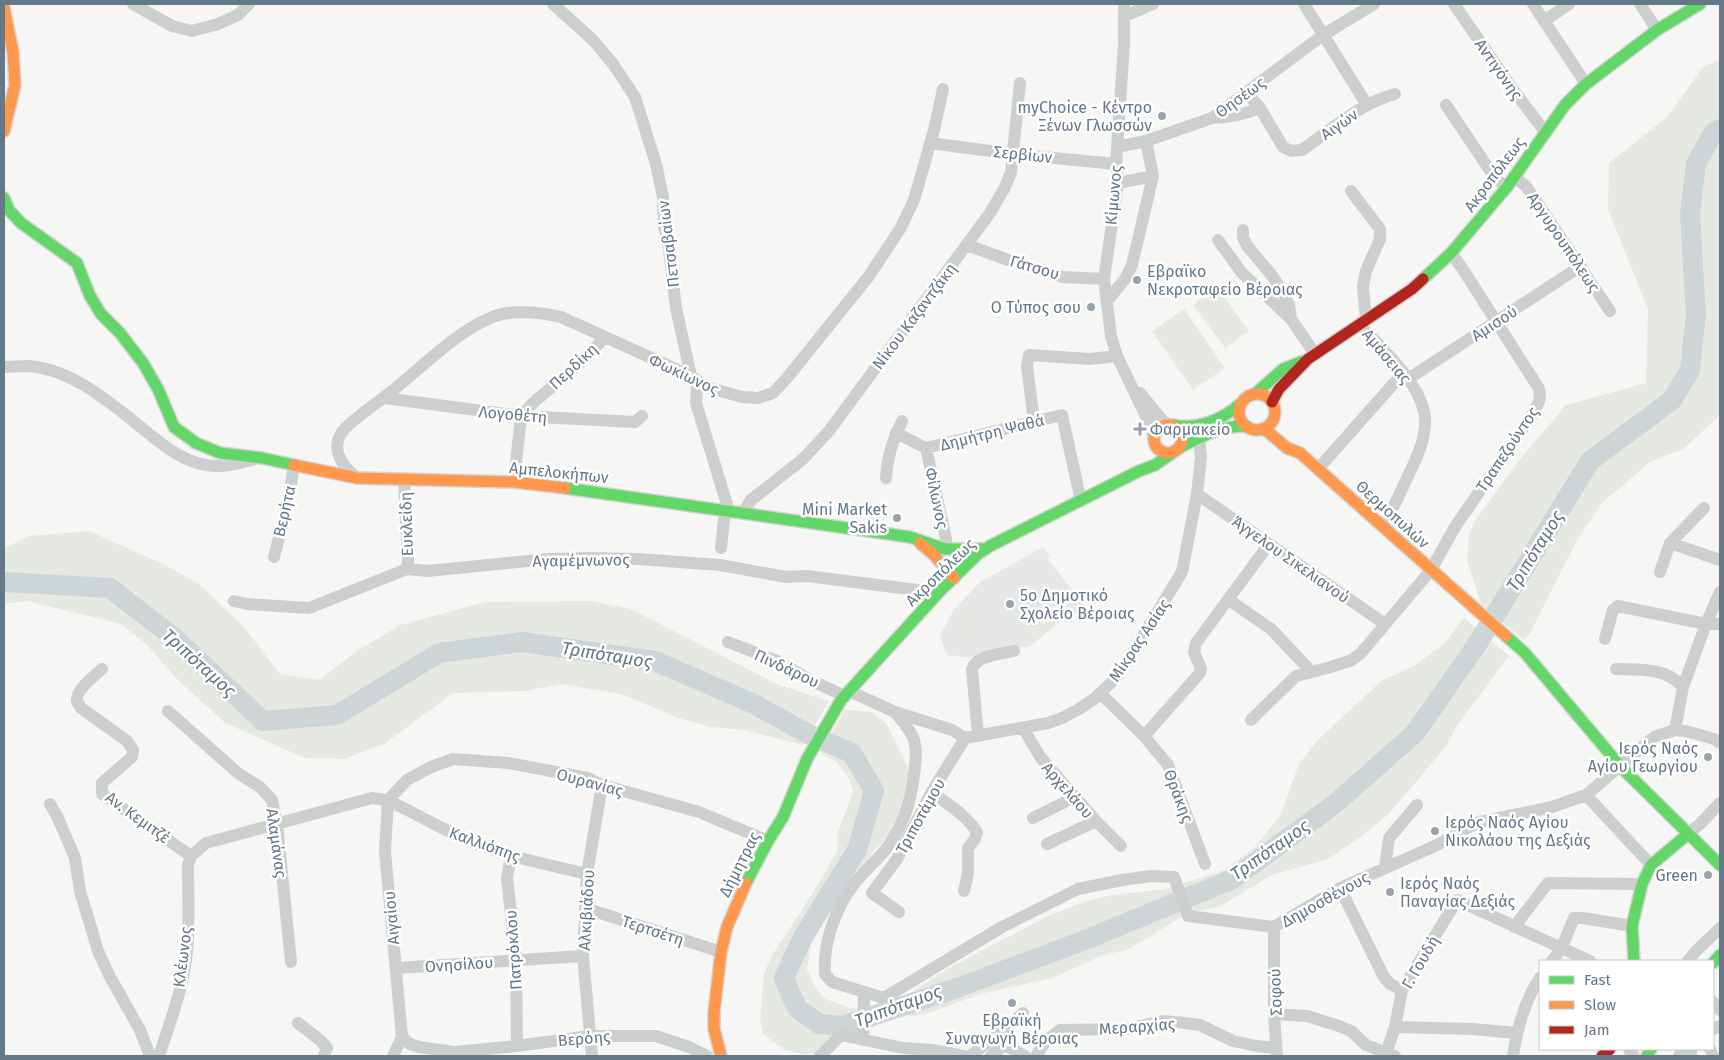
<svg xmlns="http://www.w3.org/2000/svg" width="1724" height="1060" font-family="'Fira Sans',sans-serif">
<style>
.built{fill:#e6e7e7}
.green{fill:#e6e9e2}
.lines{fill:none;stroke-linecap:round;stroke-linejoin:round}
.river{stroke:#cdd5d7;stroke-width:20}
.fast-casing{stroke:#d3d4d5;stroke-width:14}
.slow-casing{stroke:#d3d4d5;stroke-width:14}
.jam-casing{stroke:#d3d4d5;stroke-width:14}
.street{stroke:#cdcfcf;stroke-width:12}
.fast{stroke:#63d668;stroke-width:11}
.slow{stroke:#ff974d;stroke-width:11}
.jam{stroke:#b3261e;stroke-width:11}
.poi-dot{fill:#98a4ac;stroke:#fff;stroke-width:2}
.labels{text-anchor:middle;stroke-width:5;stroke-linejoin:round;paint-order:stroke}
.street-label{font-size:16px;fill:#657885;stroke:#fff}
.poi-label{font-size:16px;fill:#657885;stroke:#fff;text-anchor:end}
.water-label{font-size:18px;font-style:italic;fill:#617981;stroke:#fff}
</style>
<rect width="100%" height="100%" fill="#f6f6f4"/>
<path class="built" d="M1043 547 1050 557 1048 559 1084 605 1065 623 1062 620 1029 647 1009 648 970 658 947 655 940 636 953 611 980 582Z"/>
<path class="green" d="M1720 60V415L1683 449 1650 462 1602 503 1576 542 1530 633 1524 640 1481 604 1467 560 1469 535 1475 521 1520 459 1566 405 1646 383 1648 309 1608 209 1609 163 1667 117 1704 66Z
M1217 287 1249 331 1225 348 1193 305Z
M1184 309 1225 368 1193 390 1152 331Z
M89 531 161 563 198 583 244 627 280 674 319 680 354 653 400 625 486 602 591 601 631 609 779 685 829 701 803 745 744 730 711 727 678 718 621 694 561 684 526 691 453 693 384 744 344 759 305 758 225 723 178 680 146 644 121 624 27 601 4 604V548L30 536Z
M1044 607 1057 621 1029 646 1016 632Z
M970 609 989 623 968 649 950 635Z
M1464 618 1509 656 1456 727 1447 745 1389 814 1362 836 1328 859 1272 875 1219 907 1196 911 1183 916 1129 949 1101 956 1053 978 980 994 929 1013 915 1016 899 1015 865 1026V1010L888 1003 912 992 947 969 1050 915 1083 902 1112 895 1166 889 1224 870 1254 848 1280 816 1299 764 1316 742 1381 681 1414 666 1446 642Z
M845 709 871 712 886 723 909 770 908 792 899 824 873 852 857 877 844 889 834 903 811 945 807 970 815 986 825 999 851 1008 862 1009V1028L841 1035 821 1053 802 1054 784 1050 763 1034 760 1019 764 974 771 957 806 904 837 852 838 832 853 791 850 780 837 762 821 754Z"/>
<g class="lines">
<path class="river" d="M4 582 110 588 177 640 263 721 337 715 439 653 522 642 655 661 754 704 808 734 852 753 874 791 857 850 803 937 784 978 790 993 798 1009 819 1024 842 1026 954 989 1085 940 1233 879 1336 803 1415 733 1476 646 1590 461 1672 400 1690 370 1696 314 1690 215 1696 164 1713 133 1720 129"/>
<defs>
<path id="fast" d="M4 198 9 210 21 223 77 263 90 296 101 314 120 333 143 363 158 389 174 427 196 443 220 453 262 458 294 465
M1423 279 1451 253 1507 187 1565 105 1586 84 1657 30 1700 4
M1255 394 1283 369 1303 361
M1173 425C1197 430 1222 420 1240 404
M1179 448C1199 437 1223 425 1246 426
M565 488 910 537 945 549H986
M1506 636 1525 653 1621 767 1720 865
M746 883 768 841 783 817 807 759 841 700 940 591 978 554 990 546 1139 471 1155 465 1175 451
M1634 961 1632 926 1642 884 1651 865 1688 834
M1713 963 1720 955
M1647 1056 1651 1049"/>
<path id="slow" d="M4 8 13 52 15 85 4 131
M1239 412a18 18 0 1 1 36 0a18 18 0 1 1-36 0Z
M1154 439a14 14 0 1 1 28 0a14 14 0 1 1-28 0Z
M1261 429 1267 431 1287 448 1300 453 1506 636
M294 465 357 478 514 482 565 488
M920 543 934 555 954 578
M721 1056 714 1029V1012L721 952 727 927 746 883"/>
<path id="jam" d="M1272 402 1279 389 1308 359 1412 289 1423 279
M1602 1056 1610 1049"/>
</defs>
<use href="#fast" class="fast-casing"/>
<use href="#slow" class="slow-casing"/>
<use href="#jam" class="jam-casing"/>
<path class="street" d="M133 4 172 26 192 31 218 24 238 15 249 4
M553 4 593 40 613 64 635 97 656 164 663 197 664 227 668 241 676 308 691 376 697 387 696 403 729 511
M1124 4V44L1116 164 1118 183 1104 279 1111 336 1117 356 1151 427 1154 439
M1304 4 1367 105
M1454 4 1514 91 1546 133
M1533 4 1586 84
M1640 4 1657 30
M1125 16 1153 4
M1544 21 1569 4
M1247 93 1260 108 1283 147 1291 151 1302 150C1331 130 1360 103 1395 94
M1446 105 1495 178 1507 187
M1212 118C1229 118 1245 114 1260 108
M930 143 1013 154 1116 164
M1117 147 1146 141 1212 118 1323 35 1374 4
M1514 177 1526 186 1610 311
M1118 183 1153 176
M1351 191 1380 229V239L1366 271 1363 286 1366 320
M1243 230V238L1248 247 1270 273 1281 289 1289 305 1291 319 1315 354
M1218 240 1242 273 1291 319
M967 245 1008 260 1063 277 1104 279
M1107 301 1125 279 1132 265 1153 176 1146 141
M1360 325C1382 349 1428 389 1425 425 1424 442 1417 457 1410 472 1401 490 1394 509 1382 526
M4 367C11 367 19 366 27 366 65 368 98 393 127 416 153 436 180 465 215 466 227 467 240 463 252 460
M1408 379 1581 266
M1140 393 1163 421 1169 424
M384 398 521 416 635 422 642 416
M1034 422 1027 366 1029 355 1090 359 1117 356
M896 433 926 448 1062 415 1081 501
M926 448 946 539 945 549
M1318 469 1403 373
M357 478C343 467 330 450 342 432 349 422 373 406 383 398 416 374 452 334 490 318 510 309 540 312 561 317L691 376 706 387 742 397 758 398 773 393 787 378 869 276 900 229 914 200 934 130 943 89
M886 478C887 457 893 439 902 421
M404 479 408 560 407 569
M514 482 521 416 533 403 591 353 604 337
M1197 494 1385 624
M743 513 751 500 803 459 829 431 990 213 1004 189 1011 173 1020 83
M1670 543 1720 560
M721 548 725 510
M274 557 288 503 294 465
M1660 572 1670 543 1704 508
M1229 600 1271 629 1307 667 1309 673
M234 601 247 604 309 608 407 569 428 571 548 559 591 558 638 559 720 565 786 577 807 576 917 590 924 593 931 600
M1605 639 1613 610 1618 606 1706 624H1720
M728 642 780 662 810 680 845 696
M102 669C95 675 75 691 77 701 78 704 80 706 81 708L127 741 133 750 132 757 102 783V794L191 856
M1616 669C1640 670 1666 667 1683 687
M849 691 895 712 952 730 965 738 1048 723 1062 718 1079 709 1094 699 1113 681 1124 667 1182 572 1197 494 1201 457 1199 439
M1100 693 1144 736 1168 765 1205 864
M168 711 239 774 260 787 272 800 277 824 291 962
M895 712C902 721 911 730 914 740 917 749 916 758 915 767 912 796 906 821 889 845 878 861 862 872 851 888 834 912 823 945 825 974L832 982 884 998 1002 927 1078 889 1122 880 1151 876 1174 877 1188 916 1274 927
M1251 720 1296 676 1331 667 1352 660 1361 653 1431 570 1455 527 1532 415C1537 406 1543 398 1538 387L1462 268 1451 253
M1023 728 1041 758 1096 821 1121 846
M1675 730 1683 687 1706 624 1720 592
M978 736 972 669C977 655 1001 654 1014 651
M1144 736 1200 673 1201 669 1194 652 1196 643 1269 544
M931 793C948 803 966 815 977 832L975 839 968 848V873L964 891
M1586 795 1651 865
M388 800 407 780 431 767 453 759 508 763 588 778 602 785 699 812 768 841
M388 800 385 851 402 1037 393 1056
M50 804 58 818 75 858 80 891 98 951 109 975 140 1030 150 1056
M1033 818 1075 797
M1688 834 1701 823 1720 803
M1047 844 1096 821
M511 856 507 878 516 960 517 1046
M1385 867 1389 838 1417 805
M1340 888 1384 977 1390 984 1402 990
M585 908 721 952
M899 912 872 893 897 859 931 793 965 738
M1274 927 1340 888 1435 846 1479 822 1552 807 1586 795 1654 737 1675 730 1686 731 1714 739 1720 743
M1274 927V1014L1277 1056
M1514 927 1548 883 1642 884
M1552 961 1561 949 1574 918H1583L1632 926
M1688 961 1696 951 1720 928
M396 968 583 956
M1713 1002 1720 1010
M1274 1014 1307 1016 1339 1026 1351 1031 1366 1045 1395 1056
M298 1023 321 1041 327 1048 324 1056
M1395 1027 1472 1029 1517 1033
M1713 1029 1720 1026
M402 1037 410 1044 419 1047 454 1052 517 1046 590 1036H656L689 1047 707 1056
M863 1040 864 992
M1629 1049 1631 1054 1634 1056
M1691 1049V1056
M1710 1049 1713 1056
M159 1056C167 1032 176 1007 182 982 191 945 188 903 188 865L191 856 206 843 372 798 388 800 444 829 475 843 511 856 587 874
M592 1056 583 956 587 874 602 785
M820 1056 841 1035 903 1048 932 1050 964 1056
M970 1056 1002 1032 1023 1013
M991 1056 1004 1045 1025 1056
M1036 1056 1045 1042 1060 1030 1126 1029 1163 1021 1185 1023 1200 1025 1233 1041 1256 1046 1276 1048
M1385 1056 1395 1027 1402 990 1457 900 1590 961
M1513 1056C1517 1029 1524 1001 1540 978
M1679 1056 1684 1049"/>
<use href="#fast" class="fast"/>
<use href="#slow" class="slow"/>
<use href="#jam" class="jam"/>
</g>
<g class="poi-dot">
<circle cx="1162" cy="116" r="5"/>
<circle cx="1137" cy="280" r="5"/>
<circle cx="1091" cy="307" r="5"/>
<path d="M1137.5 421.5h5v5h5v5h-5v5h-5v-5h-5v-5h5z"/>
<circle cx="897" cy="518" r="5"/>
<circle cx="1010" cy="604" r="5"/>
<circle cx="1708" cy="757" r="5"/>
<circle cx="1435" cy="831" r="5"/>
<circle cx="1708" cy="875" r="5"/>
<circle cx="1390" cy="892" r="5"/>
<circle cx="1012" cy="1003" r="5"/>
</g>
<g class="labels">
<g class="street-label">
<text transform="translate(1499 69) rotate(55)" y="6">Αντιγόνης</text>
<text transform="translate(1240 97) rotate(-36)" y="6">Θησέως</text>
<text transform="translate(1339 124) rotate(-35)" y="6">Αιγών</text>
<text transform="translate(1023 154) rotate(6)" y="6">Σερβίων</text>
<text transform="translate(1494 174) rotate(-53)" y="6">Ακροπόλεως</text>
<text transform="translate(1113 195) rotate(-85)" y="6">Κίμωνος</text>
<text transform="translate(1564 242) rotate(56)" y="6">Αργυρουπόλεως</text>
<text transform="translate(668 244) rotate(-97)" y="6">Πετσαβαίων</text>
<text transform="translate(1035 267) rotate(16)" y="6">Γάτσου</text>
<text transform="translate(914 316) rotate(-53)" y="6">Νίκου Καζαντζάκη</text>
<text transform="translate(1494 323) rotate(-33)" y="6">Αμισού</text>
<text transform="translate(1387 356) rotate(50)" y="6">Αμάσειας</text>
<text transform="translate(573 366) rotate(-43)" y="6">Περδίκη</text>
<text transform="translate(684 374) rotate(25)" y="6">Φωκίωνος</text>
<text transform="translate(513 414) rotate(5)" y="6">Λογοθέτη</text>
<text transform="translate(992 432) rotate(-14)" y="6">Δημήτρη Ψαθά</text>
<text transform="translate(1507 449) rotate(-56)" y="6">Τραπεζούντος</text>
<text transform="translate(559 472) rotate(6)" y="6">Αμπελοκήπων</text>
<text transform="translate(937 498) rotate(78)" y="6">Φίλωνος</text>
<text transform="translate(284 511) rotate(-77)" y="6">Βερήτα</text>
<text transform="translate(1393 514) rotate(42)" y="6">Θερμοπυλών</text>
<text transform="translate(406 524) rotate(-92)" y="6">Ευκλείδη</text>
<text transform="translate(1291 559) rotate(35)" y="6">Άγγελου Σικελιανού</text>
<text transform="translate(581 560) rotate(-1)" y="6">Αγαμέμνωνος</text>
<text transform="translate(940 572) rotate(-44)" y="6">Ακροπόλεως</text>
<text transform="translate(1139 640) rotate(-56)" y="6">Μίκρας Ασίας</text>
<text transform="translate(787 668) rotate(25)" y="6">Πινδάρου</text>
<text transform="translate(590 782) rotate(15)" y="6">Ουρανίας</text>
<text transform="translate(1068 790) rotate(49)" y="6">Αρχελάου</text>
<text transform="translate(1179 796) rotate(69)" y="6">Θράκης</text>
<text transform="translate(920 816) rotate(-61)" y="6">Τριποτάμου</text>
<text transform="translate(138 817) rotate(36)" y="6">Αν. Κεμιτζέ</text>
<text transform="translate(277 843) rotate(82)" y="6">Αλαμάνας</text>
<text transform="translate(485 844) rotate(20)" y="6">Καλλιόπης</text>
<text transform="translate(739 864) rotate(-63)" y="6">Δήμητρας</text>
<text transform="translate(1325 899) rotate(-29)" y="6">Δημοσθένους</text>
<text transform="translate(586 910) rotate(-87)" y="6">Αλκιβιάδου</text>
<text transform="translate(391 918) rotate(-95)" y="6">Αιγαίου</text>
<text transform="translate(653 930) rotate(18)" y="6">Τερτσέτη</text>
<text transform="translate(513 950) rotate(-94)" y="6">Πατρόκλου</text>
<text transform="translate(182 957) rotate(-83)" y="6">Κλέωνος</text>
<text transform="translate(1420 962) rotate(-60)" y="6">Γ. Γουδή</text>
<text transform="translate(459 964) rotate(-4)" y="6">Ονησίλου</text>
<text transform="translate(1275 992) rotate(-92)" y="6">Σοφού</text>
<text transform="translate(1137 1026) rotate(-4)" y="6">Μεραρχίας</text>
<text transform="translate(584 1038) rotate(-5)" y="6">Βερόης</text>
</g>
<g class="poi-label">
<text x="1152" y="113">myChoice - Κέντρο<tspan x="1152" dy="18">Ξένων Γλωσσών</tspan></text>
<text x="1147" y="277" text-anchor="start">Εβραϊκο<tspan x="1147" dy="18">Νεκροταφείο Βέροιας</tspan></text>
<text x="1081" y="313">Ο Τύπος σου</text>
<text x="1150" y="435" text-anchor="start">Φαρμακείο</text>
<text x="887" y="515">Mini Market<tspan x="887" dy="18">Sakis</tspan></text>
<text x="1020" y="601" text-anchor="start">5ο Δημοτικό<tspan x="1020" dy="18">Σχολείο Βέροιας</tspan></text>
<text x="1698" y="754">Ιερός Ναός<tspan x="1698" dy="18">Αγίου Γεωργίου</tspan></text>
<text x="1445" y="828" text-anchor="start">Ιερός Ναός Αγίου<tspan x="1445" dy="18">Νικολάου της Δεξιάς</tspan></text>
<text x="1698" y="881">Green</text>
<text x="1400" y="889" text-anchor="start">Ιερός Ναός<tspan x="1400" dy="18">Παναγίας Δεξιάς</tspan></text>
<text x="1012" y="1026" text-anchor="middle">Εβραϊκή<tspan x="1012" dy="18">Συναγωγή Βέροιας</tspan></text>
</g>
<g class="water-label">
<text transform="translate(1535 551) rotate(-58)" y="6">Τριπόταμος</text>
<text transform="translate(607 655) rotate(9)" y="6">Τριπόταμος</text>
<text transform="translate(199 663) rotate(42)" y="6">Τριπόταμος</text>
<text transform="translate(1270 850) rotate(-35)" y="6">Τριπόταμος</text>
<text transform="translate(898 1006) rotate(-20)" y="6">Τριπόταμος</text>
</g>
</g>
<rect width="1724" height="1060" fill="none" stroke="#657885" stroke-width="10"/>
<rect x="1539" y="960" width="175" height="90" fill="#ffffff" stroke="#c1c9ce"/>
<rect x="1549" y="976" width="25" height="8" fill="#63d668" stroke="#c1c9ce"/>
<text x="1584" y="985" font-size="15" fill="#657885">Fast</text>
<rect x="1549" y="1001" width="25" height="8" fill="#ff974d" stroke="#c1c9ce"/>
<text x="1584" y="1010" font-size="15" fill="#657885">Slow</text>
<rect x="1549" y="1026" width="25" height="8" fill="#b3261e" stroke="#c1c9ce"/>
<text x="1584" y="1035" font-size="15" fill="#657885">Jam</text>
</svg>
